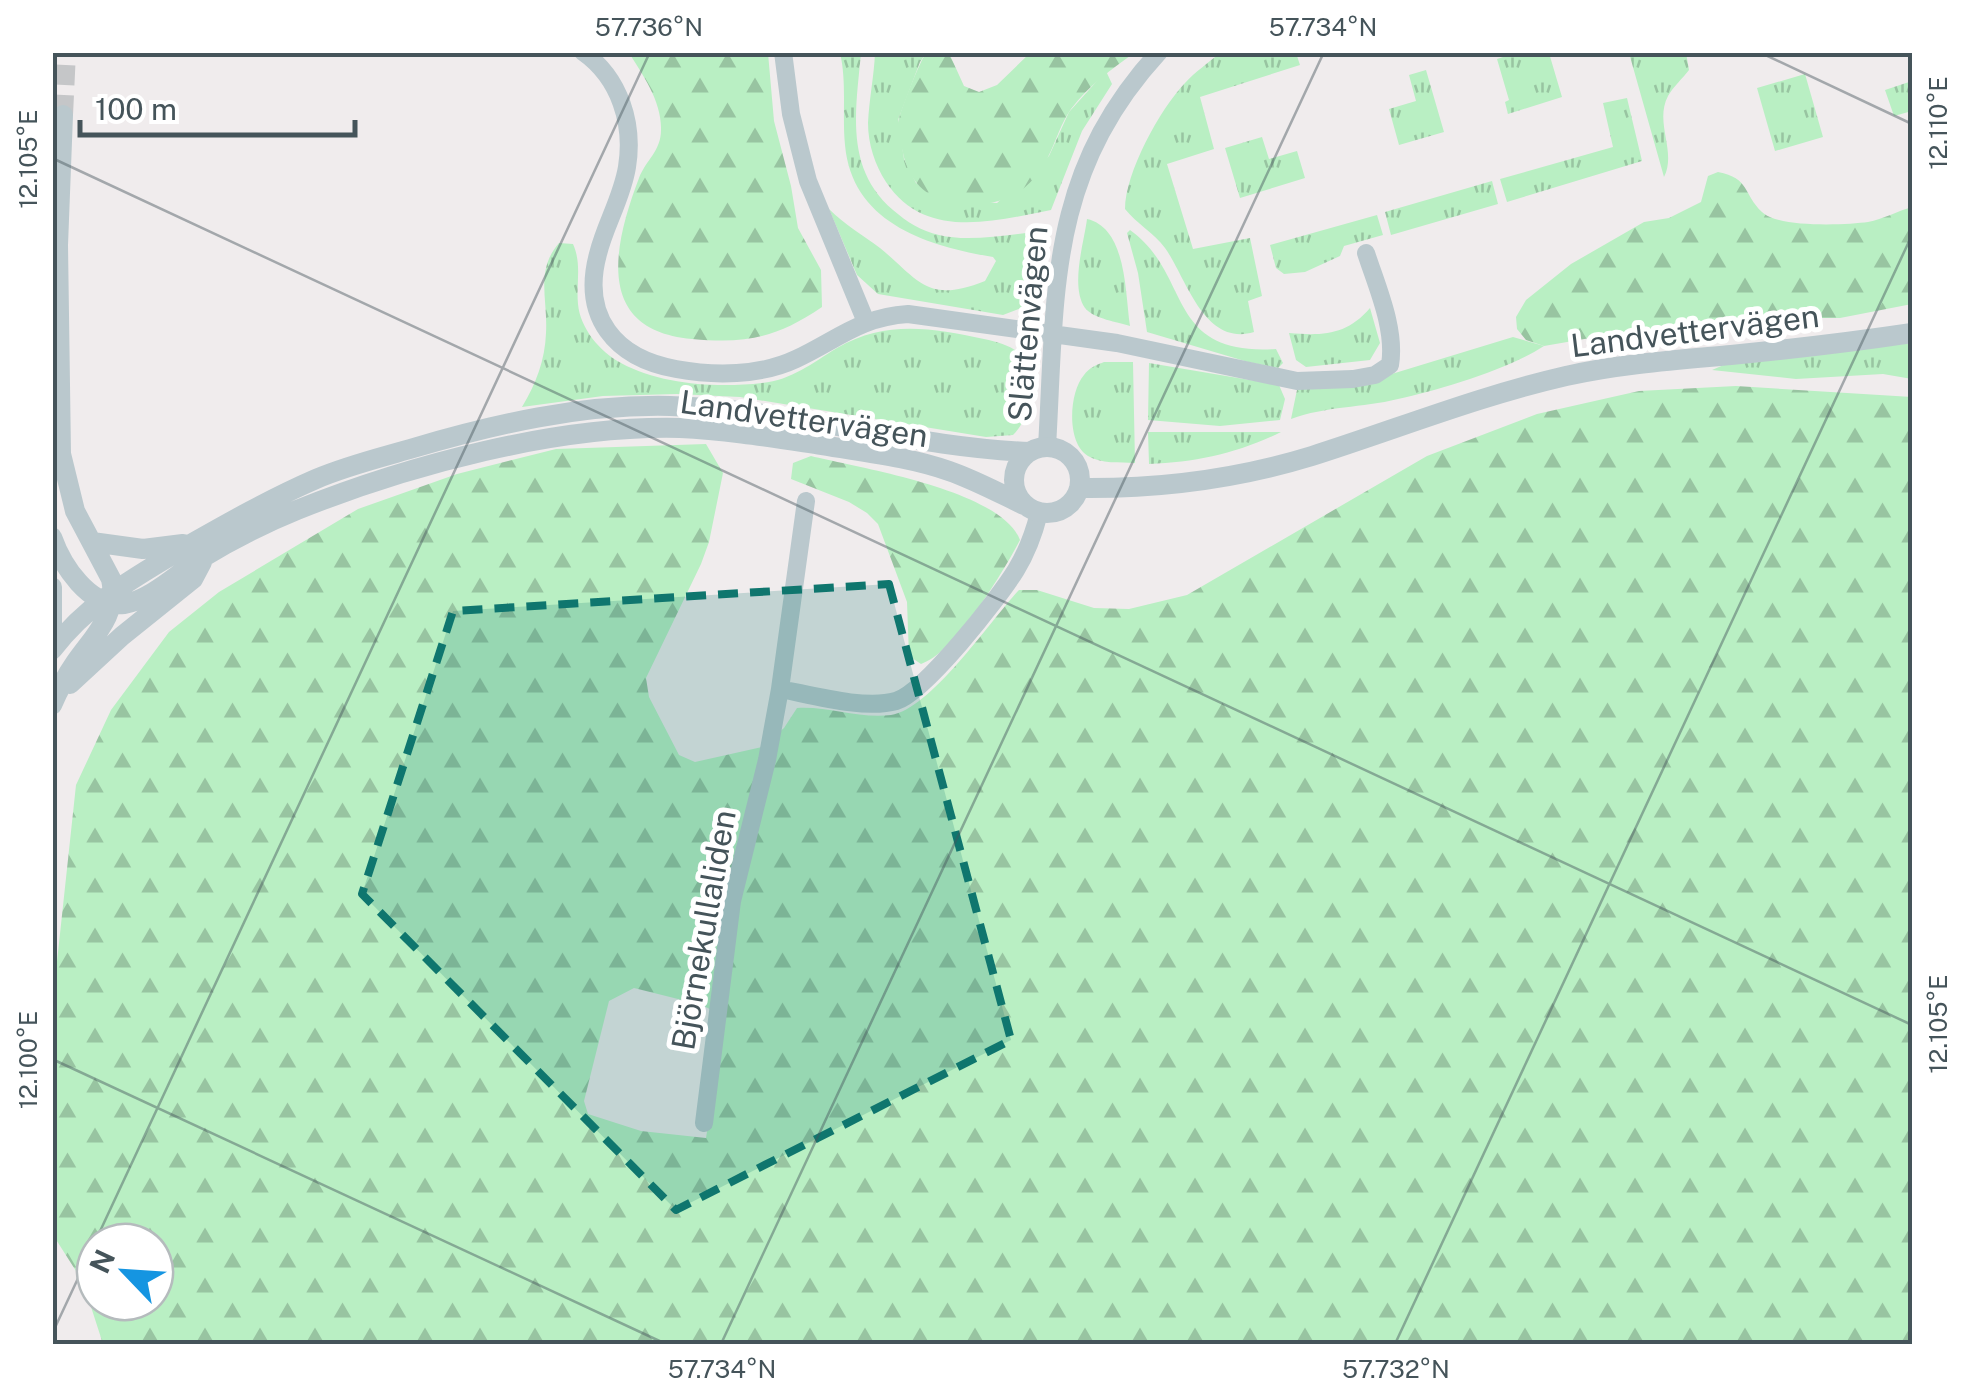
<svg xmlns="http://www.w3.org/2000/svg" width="1965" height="1397" font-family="'Public Sans',sans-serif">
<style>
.grass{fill:url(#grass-tufts)}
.forest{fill:url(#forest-firs);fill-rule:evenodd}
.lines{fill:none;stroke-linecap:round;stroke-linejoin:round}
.tertiary-tunnel{stroke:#c5c6c8;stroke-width:20;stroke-dasharray:20 10;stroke-linecap:butt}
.minor{stroke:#bac8cd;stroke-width:18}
.tertiary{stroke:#bac8cd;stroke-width:20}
.marked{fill:#0f766e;fill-opacity:0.2;stroke:#0f766e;stroke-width:8;stroke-dasharray:20 12;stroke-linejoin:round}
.ticks{fill:none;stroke:#45545a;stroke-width:2.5;stroke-opacity:0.45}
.labels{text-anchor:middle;stroke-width:10;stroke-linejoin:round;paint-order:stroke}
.street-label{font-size:32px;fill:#45545a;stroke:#fff}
.neatline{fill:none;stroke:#45545a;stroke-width:4}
.ticks-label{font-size:25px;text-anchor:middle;fill:#45545a}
</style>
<defs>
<pattern id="grass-tufts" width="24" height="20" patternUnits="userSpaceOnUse" patternTransform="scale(2.5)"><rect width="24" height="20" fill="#b9efc3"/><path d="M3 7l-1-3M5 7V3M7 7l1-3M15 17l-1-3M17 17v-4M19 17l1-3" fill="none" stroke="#98c4a1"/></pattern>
<pattern id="forest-firs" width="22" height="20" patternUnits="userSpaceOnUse" patternTransform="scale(2.5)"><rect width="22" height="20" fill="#b9efc3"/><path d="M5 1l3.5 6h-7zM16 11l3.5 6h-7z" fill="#98c4a1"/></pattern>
</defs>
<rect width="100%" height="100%" fill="#f0eced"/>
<path class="grass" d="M1518 52 1549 53 1562 97 1508 114 1505 102 1509 100 1497 59Z
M840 53H861C856 109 844 168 893 210 907 222 921 231 939 235 972 243 1014 233 1047 231L1033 296 1024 307 1003 315 878 294 857 275 829 209C845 225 863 235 880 248 920 281 927 304 985 281L996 261 993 257C927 246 852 223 845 145 842 115 847 82 840 53Z
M875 53H926L920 62 898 120 904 159 916 183 945 200 997 203 1049 156 1069 112 1106 71 1112 84 1082 131 1051 210C994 221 925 241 886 182 875 165 868 144 868 123 869 100 874 76 875 53Z
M1220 53H1296L1300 65 1200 97 1214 149 1167 164 1193 249 1250 238 1262 296 1248 301 1254 332C1204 347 1187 279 1165 248 1154 233 1136 223 1125 209 1125 173 1160 109 1185 83 1195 72 1208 63 1220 53Z
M1629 53H1686L1689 70C1683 78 1673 87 1668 96 1654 123 1677 151 1664 177Z
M1426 70 1444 132 1399 145 1389 109 1416 101 1409 75Z
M1805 74 1823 137 1775 151 1757 88Z
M1912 81V111L1894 116 1885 90Z
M1627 98 1642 161 1507 202 1500 179 1613 147 1603 103Z
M1262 137 1269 159 1297 151 1305 178 1240 198 1225 148Z
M1492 181 1498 204 1391 235 1385 212Z
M1377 215 1383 235 1344 246 1340 256 1305 272 1284 274 1276 268 1270 245Z
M1087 219C1127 228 1125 293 1130 326 1118 322 1094 319 1085 308 1070 286 1084 243 1087 219Z
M1130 230C1193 275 1164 356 1276 349L1283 363 1278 368 1248 362 1147 332 1138 273 1127 233Z
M559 243 573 244C582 264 576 283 578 304 580 328 600 352 621 363 661 385 718 388 762 383 792 380 812 363 837 348 886 320 931 328 984 339 1007 344 1030 351 1029 379 1029 401 1029 419 1013 435L986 437 740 397 677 394 603 396 522 407C536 384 545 360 546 333 548 298 535 271 559 243Z
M1370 308 1380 343 1370 360 1306 367 1296 360 1289 333C1323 336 1347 335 1370 308Z
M1513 337 1544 346C1509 369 1440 390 1398 399 1362 408 1326 406 1291 419L1298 385 1372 380Z
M1912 343V379L1883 374 1796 379 1712 370 1726 364Z
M1104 362H1133L1135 463C1120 462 1101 464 1088 456 1066 443 1069 392 1084 375 1089 368 1096 365 1104 362Z
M1149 363 1279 385 1285 399 1280 420 1220 426 1148 420Z
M1148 432H1281C1238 453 1197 462 1149 464Z"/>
<path class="forest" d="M629 53H768L774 121 791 186 798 228 821 270 822 307C776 338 747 344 692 339 593 330 614 244 639 178 646 160 661 151 661 130 662 102 643 75 629 53Z
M926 53H949L964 86 979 92 997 85 1030 53H1134C1111 70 1089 85 1071 109 1061 123 1056 141 1048 157 1027 199 991 211 946 201 922 195 908 177 903 153 901 144 897 132 898 123 899 113 920 61 926 53Z
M1718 172C1750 178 1743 194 1762 212 1778 228 1846 225 1868 222 1883 219 1898 211 1912 207V304L1840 318H1783L1596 337 1544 346 1526 340 1517 329 1516 317 1526 300 1571 264 1644 222 1669 218 1701 202 1708 176Z
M1736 386 1912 397V1344H103L83 1282 55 1238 52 1213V1008L76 785 111 710 169 632 219 592 358 509 457 474 556 449 706 444 723 473 709 542 701 564 646 678 649 697 679 755 695 762 762 747 784 728 797 708C828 706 859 719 891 715 930 710 991 620 1019 590H1037L1094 608 1129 609 1187 595 1427 456 1537 414 1639 391ZM634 988 702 1005 725 1017 706 1138 641 1131 588 1114 584 1101 609 1001ZM95 1242H155V1302H95Z
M811 456C860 468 1001 490 1020 540 1004 571 954 654 921 664L909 656 907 602 878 524 867 513 849 502 791 479 793 463Z"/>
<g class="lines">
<path class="tertiary-tunnel" d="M63 115 66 52"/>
<path class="minor" d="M583 52C620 78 634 124 627 167 622 198 605 225 598 254 581 317 615 358 676 369 714 376 760 376 796 359 837 340 860 317 908 314L1117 343 1297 381 1353 379 1375 375 1390 365C1396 329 1377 287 1366 253
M783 52 791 114 808 181 866 322
M1047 447C1056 293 1047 174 1159 52
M780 689C812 695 865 710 896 701 924 693 999 598 1016 570 1027 552 1034 533 1039 513
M704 1123 732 901 767 760 780 689 806 501"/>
<path class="tertiary" d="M1014 480a33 33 0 1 1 66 0a33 33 0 1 1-66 0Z
M1079 488C1157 489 1237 479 1312 456 1397 429 1479 396 1566 376 1620 364 1676 360 1731 355 1792 349 1852 342 1912 333
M52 537C62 565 89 608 124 604 151 600 179 572 202 558 231 540 265 523 297 510 409 465 558 425 680 428 727 430 775 438 822 445 863 452 910 457 949 471 975 480 999 493 1024 505
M92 542 143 549 183 544
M52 587V638
M52 650C87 604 133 578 182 549 226 524 270 499 316 479 346 466 379 458 410 449 494 424 582 404 670 406 792 409 909 447 1030 452
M70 684 122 636 193 579 202 562
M52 705C58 691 66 676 75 663 93 637 119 614 111 579L75 511 61 454 58 245 63 115"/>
</g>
<path class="marked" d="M889 584 1011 1040 676 1210 362 894 453 611Z"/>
<path class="ticks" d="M1759 52 1912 124M52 158 1912 1025M52 1059 666 1344M95 1242 650 52M52 1334 95 1242M721 1344 1324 52M1395 1344 1912 235"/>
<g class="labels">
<g class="street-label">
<text transform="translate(1028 324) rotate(-85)" y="11">Slättenvägen</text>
<text transform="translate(1695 331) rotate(-7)" y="11">Landvettervägen</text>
<text transform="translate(804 419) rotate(8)" y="11">Landvettervägen</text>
<text transform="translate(704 930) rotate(-80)" y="11">Björnekullaliden</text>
</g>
</g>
<rect width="1965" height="1397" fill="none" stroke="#ffffff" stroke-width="110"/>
<g transform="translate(125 1272) rotate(295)"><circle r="48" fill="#ffffff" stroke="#b5bbbd" stroke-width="2.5"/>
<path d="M0-8L18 38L0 25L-18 38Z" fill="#1595e1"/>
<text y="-15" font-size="28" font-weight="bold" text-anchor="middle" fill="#45545a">N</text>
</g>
<path d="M80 120v15h275v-15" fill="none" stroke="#45545a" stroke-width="5"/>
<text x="95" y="120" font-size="30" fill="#45545a" stroke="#ffffff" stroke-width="8" paint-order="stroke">100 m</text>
<rect x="55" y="55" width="1855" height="1287" class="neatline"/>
<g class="ticks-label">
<text x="649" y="36">57.736°N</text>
<text x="1323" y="36">57.734°N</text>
<text transform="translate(1938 123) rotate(-90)" y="9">12.110°E</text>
<text transform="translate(28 159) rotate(-90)" y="9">12.105°E</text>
<text transform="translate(1938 1024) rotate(-90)" y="9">12.105°E</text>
<text transform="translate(28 1060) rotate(-90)" y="9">12.100°E</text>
<text x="722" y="1378">57.734°N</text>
<text x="1396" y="1378">57.732°N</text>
</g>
</svg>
